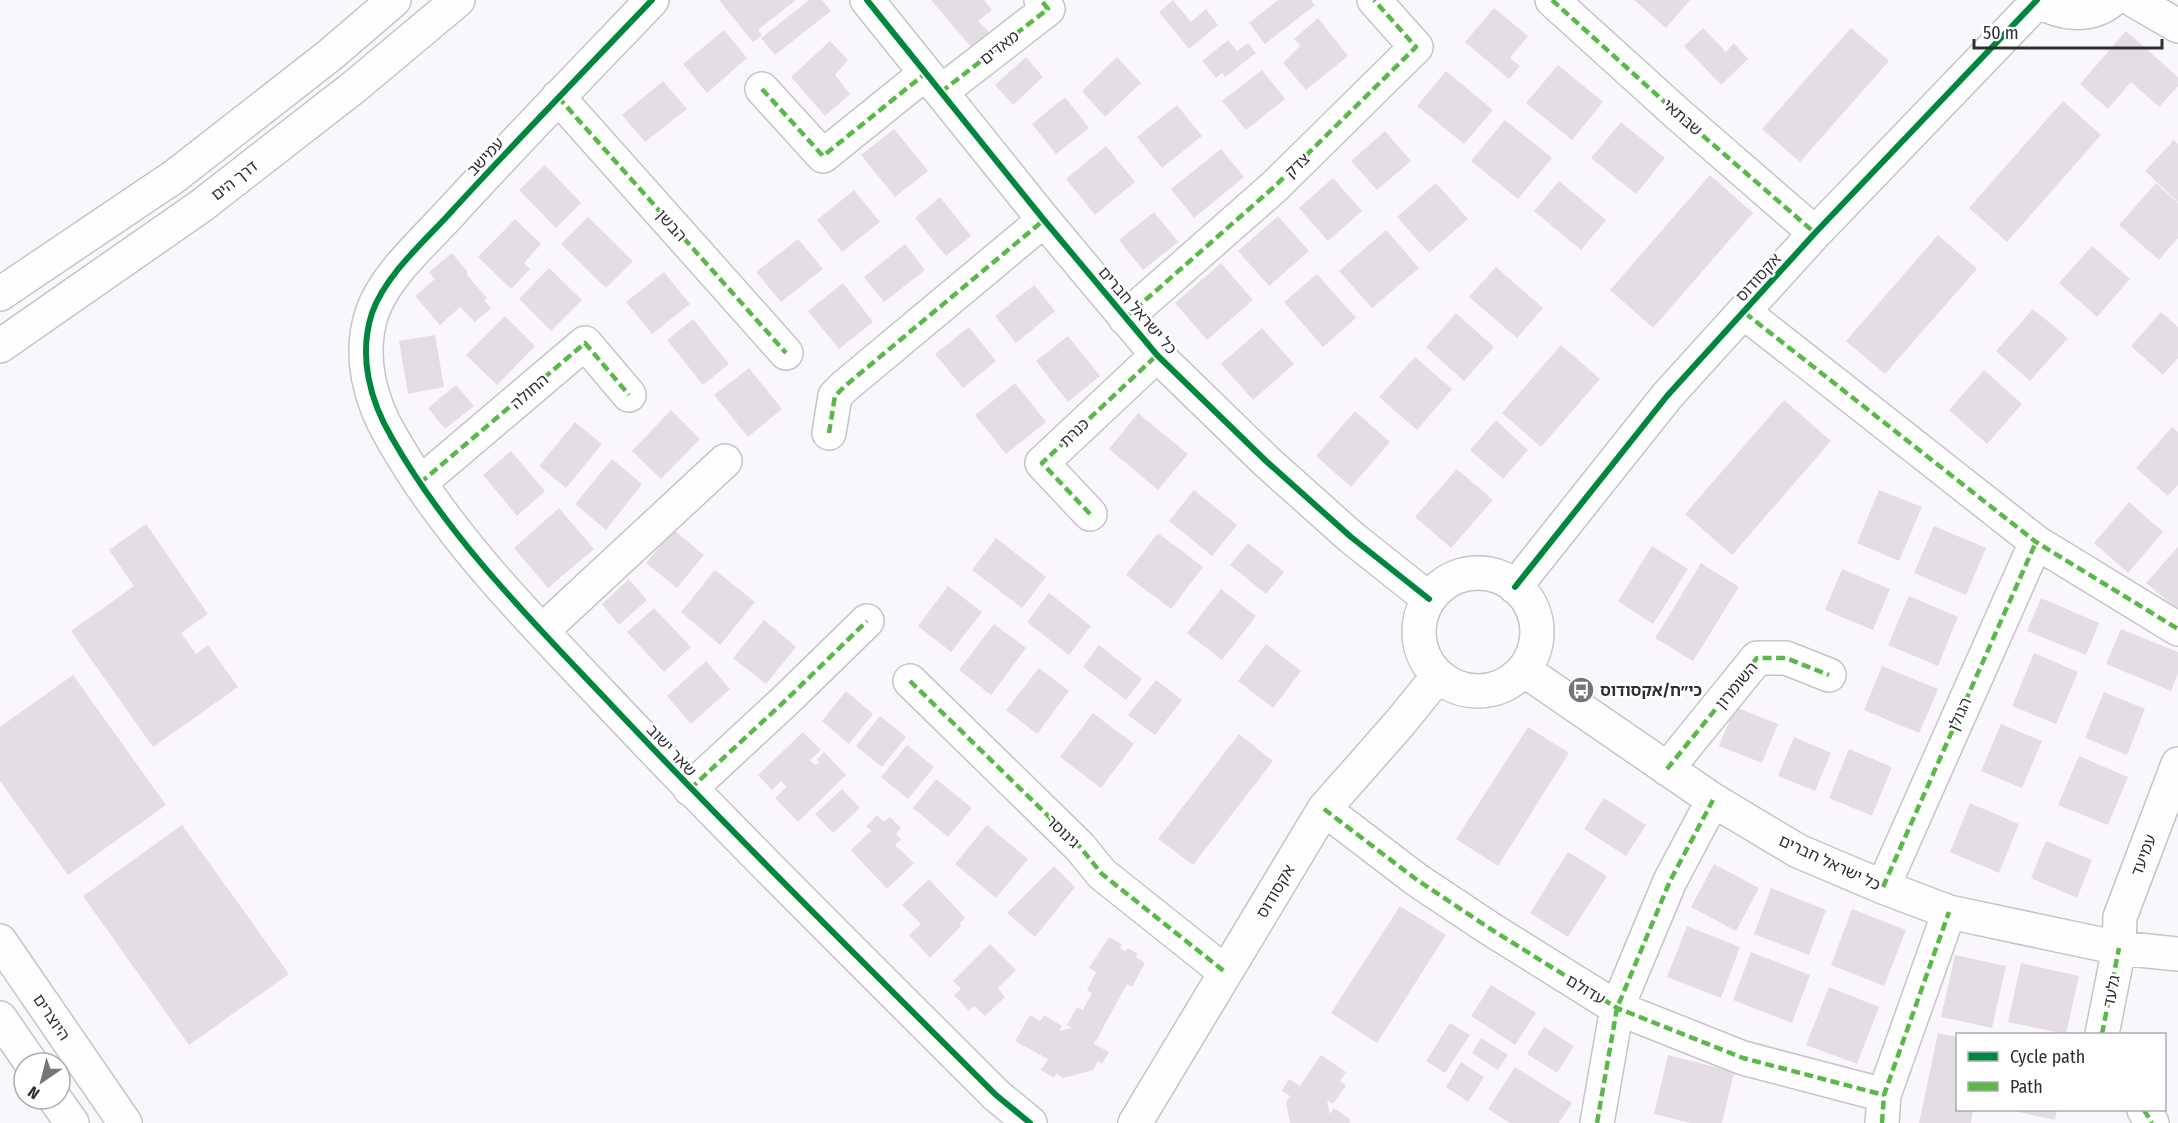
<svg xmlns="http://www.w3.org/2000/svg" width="2178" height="1123" font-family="'Fira Sans Condensed','Noto Sans Hebrew',sans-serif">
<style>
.building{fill:#e4dee4}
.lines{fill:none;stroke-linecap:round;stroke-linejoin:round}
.minor-casing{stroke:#c6c3ca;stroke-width:36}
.minor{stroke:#fefeff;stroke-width:33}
.quiet{stroke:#58b947;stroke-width:4.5;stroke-dasharray:9 4.5;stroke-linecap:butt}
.cycleway-casing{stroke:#fff;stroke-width:10}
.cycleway{stroke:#00873e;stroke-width:6}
.labels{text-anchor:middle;stroke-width:5;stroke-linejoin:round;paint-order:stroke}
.street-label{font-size:16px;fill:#302c37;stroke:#fff}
.poi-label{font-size:16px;font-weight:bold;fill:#302c37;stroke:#fff;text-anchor:start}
</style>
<rect width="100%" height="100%" fill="#f9f7fc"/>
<path class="building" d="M719 0H796L758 30 762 35 753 42Z
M809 0H822L831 11 775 55 761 38Z
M931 0H984L992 10 978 21 989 32 972 48Z
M1173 0 1191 22 1206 9 1218 25 1189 49 1159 12Z
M1278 0H1311L1315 5 1265 44 1249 23Z
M1634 0H1690L1666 28Z
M1494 8 1528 36 1510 58 1520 66 1509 79 1465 42Z
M1318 18 1348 56 1306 90 1283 63 1300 46 1294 39Z
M1703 28 1726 52 1734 43 1748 59 1721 85 1684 46Z
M1851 28 1889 61 1800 162 1762 129Z
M724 30 747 58 707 93 683 64Z
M2126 31 2178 77V86L2159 107 2131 82 2108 109 2080 84Z
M1228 40 1237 51 1248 43 1256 53 1225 77 1222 73 1216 78 1202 61Z
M830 41 848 60 835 75 850 94 825 116 791 77Z
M1026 57 1043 77 1013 105 995 85Z
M1117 57 1141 83 1105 117 1082 91Z
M1558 65 1603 102 1572 140 1526 103Z
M1262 70 1285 99 1246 130 1222 101Z
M1446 71 1493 110 1464 144 1417 106Z
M663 81 687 109 645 142 622 115Z
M1065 97 1089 128 1056 154 1032 124Z
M2063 101 2101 135 2007 242 1969 208Z
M1177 105 1202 136 1162 168 1137 137Z
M1505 120 1552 158 1518 199 1471 161Z
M1621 122 1665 158 1636 194 1591 158Z
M894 129 928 171 895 197 861 155Z
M1385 131 1411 161 1377 190 1351 161Z
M2174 140 2178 144V202L2145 171Z
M1106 146 1135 182 1095 215 1066 179Z
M1221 149 1244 177 1194 218 1171 189Z
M545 165 581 203 556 228 519 190Z
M1710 175 1753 213 1653 328 1610 290Z
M1333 178 1362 211 1328 241 1299 208Z
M1559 181 1606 220 1581 250 1534 211Z
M1436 183 1468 219 1429 253 1397 217Z
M2156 183 2178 203V238L2159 260 2119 225Z
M854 190 880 222 842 252 817 220Z
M940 197 971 236 946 256 915 218Z
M1154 212 1178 242 1143 270 1119 240Z
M1278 216 1309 251 1269 286 1238 251Z
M588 217 633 261 606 288 561 244Z
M515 219 541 244 524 263 530 269 511 289 478 257Z
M1386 230 1419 268 1372 308 1339 271Z
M1938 235 1977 269 1885 374 1846 341Z
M798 239 823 269 781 302 756 272Z
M905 244 925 270 884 302 864 277Z
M2092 246 2130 279 2097 317 2059 283Z
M452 253 467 271V275L487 298 484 300 491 308 475 322 460 307 440 325 415 296 435 279 429 272Z
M1221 263 1253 300 1207 340 1175 303Z
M1496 267 1543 308 1517 338 1469 297Z
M549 268 582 300 551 331 519 299Z
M664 272 690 304 652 334 626 302Z
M1317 274 1356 318 1323 347 1284 302Z
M843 283 873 322 839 349 808 311Z
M1034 285 1055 311 1016 343 995 316Z
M2033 309 2068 338 2030 381 1996 351Z
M2161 312 2178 327V358L2163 375 2131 346Z
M1456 313 1494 347 1464 381 1426 347Z
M505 316 535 346 497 385 466 355Z
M693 319 729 364 703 385 667 340Z
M969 327 996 361 963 388 935 354Z
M1262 328 1294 364 1253 400 1221 364Z
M435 335 444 387 408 394 399 341Z
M1068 336 1100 376 1068 402 1036 361Z
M1561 345 1600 379 1541 447 1502 413Z
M1415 357 1452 389 1417 430 1379 397Z
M749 368 782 409 748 437 714 395Z
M1984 370 2022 404 1987 444 1949 410Z
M1015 383 1046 422 1006 454 975 415Z
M456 385 474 406 445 429 428 408Z
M1784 400 1831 441 1732 555 1685 514Z
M671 410 700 439 661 479 632 451Z
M1355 411 1390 442 1351 487 1316 456Z
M1138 413 1188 454 1158 490 1109 449Z
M1496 420 1528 450 1503 479 1470 450Z
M575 422 602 444 566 488 539 466Z
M2172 427 2178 432V485L2168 496 2136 468Z
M511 451 545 491 517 516 483 475Z
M612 459 642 484 606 530 575 504Z
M1457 469 1493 500 1451 548 1415 517Z
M1194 490 1237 525 1212 556 1169 521Z
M1879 490 1922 507 1899 561 1857 543Z
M2129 502 2163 532 2128 573 2094 543Z
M559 508 594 549 548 588 514 548Z
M146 524 208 614 181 633 196 654 208 645 238 687 153 747 71 631 134 586 109 550Z
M1934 526 1986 548 1966 595 1914 573Z
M674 530 704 555 677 588 646 563Z
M1158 533 1203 567 1171 609 1126 575Z
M996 538 1046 577 1022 608 972 570Z
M1248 543 1284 572 1266 594 1230 565Z
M1652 546 1688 569 1653 624 1618 601Z
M2178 547V610L2146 583Z
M1701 563 1739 587 1693 661 1655 638Z
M1842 569 1890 589 1873 630 1825 610Z
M715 570 755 602 720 645 681 612Z
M629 579 647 600 619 625 602 604Z
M948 586 982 612 951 652 918 626Z
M1221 589 1256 616 1222 660 1187 633Z
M1049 593 1091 626 1069 655 1027 622Z
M1909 596 1958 617 1938 666 1888 645Z
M2041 598 2099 623 2086 655 2027 631Z
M654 608 691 647 664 672 627 632Z
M764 620 796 647 766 684 733 658Z
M994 624 1026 648 991 695 959 670Z
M2121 629 2178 652V673L2171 691 2106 664Z
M1266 644 1301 671 1273 708 1238 681Z
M1099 645 1142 679 1126 700 1083 667Z
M2034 653 2078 672 2056 724 2012 706Z
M706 661 730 689 691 724 667 696Z
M1882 666 1938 689 1919 733 1864 710Z
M1039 668 1069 691 1037 734 1006 710Z
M73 675 166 805 68 875 0 781V727Z
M1156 680 1182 700 1155 735 1128 715Z
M846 691 873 714 849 744 822 721Z
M2104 692 2145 709 2127 755 2085 738Z
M1735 707 1778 724 1762 763 1719 746Z
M1093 713 1134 744 1101 788 1060 757Z
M880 716 906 737 882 767 856 746Z
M2001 724 2042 741 2022 788 1981 771Z
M1528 727 1569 753 1498 866 1456 839Z
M803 732 821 750 810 760 815 765 819 762 817 759 824 752 846 775 798 822 775 798 786 787 781 781 772 790 758 775Z
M1239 734 1273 761 1193 865 1158 839Z
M1794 737 1831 753 1815 791 1778 776Z
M907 745 934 767 908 799 881 777Z
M1849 749 1892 767 1872 816 1829 798Z
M2079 756 2128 777 2108 825 2058 805Z
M936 779 972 808 948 837 913 808Z
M842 789 860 808 833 833 815 814Z
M1604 798 1646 825 1626 856 1584 829Z
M1970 803 2019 824 1999 873 1950 852Z
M877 815 884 822 890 817 901 828 896 834 901 839 895 845 914 863 887 889 851 850 871 831 866 826Z
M182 825 289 974 189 1045 83 896Z
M987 825 1028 859 996 898 955 864Z
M2046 841 2092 860 2077 898 2031 878Z
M1568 852 1607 876 1568 937 1530 913Z
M1714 864 1759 888 1736 931 1691 907Z
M1054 866 1075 887 1035 937 1007 913Z
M929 879 965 918 960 923 961 926 930 958 909 935 921 924 902 905Z
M1771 888 1826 910 1809 955 1754 934Z
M1400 906 1446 935 1377 1043 1331 1013Z
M1852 909 1906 930 1884 986 1831 965Z
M1687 926 1740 947 1721 998 1667 977Z
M1109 937 1122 944 1120 948 1125 951 1128 948 1138 954 1136 957 1145 963 1132 987 1127 984 1094 1044 1109 1052 1102 1064 1098 1061 1093 1070 1063 1078 1056 1074 1054 1078 1041 1070 1048 1059 1015 1041 1030 1015 1040 1021 1044 1015 1062 1026 1059 1031 1072 1028 1067 1025 1077 1007 1083 1010 1092 993 1087 990 1096 972 1089 968Z
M990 944 1016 970 998 988 1005 997 985 1016 974 1006 969 1011 954 995 961 989 953 981Z
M1751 952 1810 975 1792 1023 1733 1000Z
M1955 955 2006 966 1992 1028 1941 1017Z
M2021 963 2079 976 2066 1034 2008 1022Z
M1491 985 1536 1013 1515 1045 1471 1016Z
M1829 987 1879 1007 1857 1064 1806 1045Z
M1450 1023 1470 1035 1445 1073 1426 1061Z
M1544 1027 1574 1046 1557 1073 1527 1054Z
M1938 1033 1958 1037V1110H1973L1971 1123H1919Z
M1481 1038 1508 1055 1498 1070 1472 1053Z
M1321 1055 1346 1072 1340 1081 1346 1086 1333 1104 1327 1100 1330 1114 1334 1108 1351 1120 1349 1123H1290L1286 1102 1290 1096 1282 1091 1289 1079 1300 1086Z
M1668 1055 1734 1072 1722 1123H1690L1654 1114Z
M1461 1062 1484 1077 1468 1102 1446 1087Z
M1515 1067 1572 1103 1559 1123H1510L1488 1109Z
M2010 1110H2057L2055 1120Z"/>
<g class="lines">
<defs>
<path id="minor" d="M652 0C585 70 517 140 452 211 425 241 385 275 372 313 358 356 370 401 392 438 447 535 527 616 603 696 731 832 864 963 996 1095L1030 1123
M867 0 1044 220 1157 355 1266 461 1351 537 1429 599
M1552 0 1679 115 1815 233
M2037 0C2060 14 2089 19 2112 0
M2133 0 2178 26
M762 89 823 156 926 73
M941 92 1048 9 1041 0
M558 97 786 353
M0 294 175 176 330 55 394 0
M1745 313 2036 542 2178 629
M1125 318 1274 187 1416 47 1374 0
M0 346 201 206 354 87 458 0
M829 433 835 396 845 386 1044 220
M420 483 585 343 629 395
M1090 514 1042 463 1157 355
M1419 632a59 59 0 1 1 118 0a59 59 0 1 1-118 0Z
M1515 587 1667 396 1815 233 2038 1
M542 631 725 461
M1524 670 1713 800 1798 851 1883 887 1949 912 2119 948 2178 954
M910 681 1080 847 1102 874 1225 972
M1667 769 1757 658H1786L1829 675
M690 789 787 699 867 621
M1324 809 1417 880 1489 928 1617 1008 1743 1058 1884 1095
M1883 887 2036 542
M0 941 125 1123
M0 1018 31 1063
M2102 1034 2119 948 2120 917 2178 764
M55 1099 72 1123
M2144 1110 2152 1123
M1135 1123 1324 809 1399 724 1438 676
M1597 1123 1617 1008 1670 881 1713 800
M1882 1123 1884 1095 1949 912"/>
</defs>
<use href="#minor" class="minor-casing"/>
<use href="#minor" class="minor"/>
<path class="quiet" d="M1552 0 1679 115 1815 233
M762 89 823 156 926 73
M941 92 1048 9 1041 0
M558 97 786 353
M1745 313 2036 542 2178 629
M1125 318 1274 187 1416 47 1374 0
M829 433 835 396 845 386 1044 220
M420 483 585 343 629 395
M1090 514 1042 463 1157 355
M910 681 1080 847 1102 874 1225 972
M1667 769 1757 658H1786L1829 675
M690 789 787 699 867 621
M1324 809 1417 880 1489 928 1617 1008 1743 1058 1884 1095
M1883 887 2036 542
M2102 1034 2119 948
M2144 1110 2152 1123
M1597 1123 1617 1008 1670 881 1713 800
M1882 1123 1884 1095 1949 912"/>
<defs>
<path id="cycleway" d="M652 0C585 70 517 140 452 211 425 241 385 275 372 313 358 356 370 401 392 438 447 535 527 616 603 696 731 832 864 963 996 1095L1030 1123
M867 0 1044 220 1157 355 1266 461 1351 537 1429 599
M1515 587 1667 396 1815 233 2037 0"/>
</defs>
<use href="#cycleway" class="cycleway-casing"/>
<use href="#cycleway" class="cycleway"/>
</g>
<defs>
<symbol id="bus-disc" viewBox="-11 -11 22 22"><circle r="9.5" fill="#76737c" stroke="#fff"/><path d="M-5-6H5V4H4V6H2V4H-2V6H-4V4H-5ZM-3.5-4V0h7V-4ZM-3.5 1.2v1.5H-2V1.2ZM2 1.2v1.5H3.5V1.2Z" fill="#fff"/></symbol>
</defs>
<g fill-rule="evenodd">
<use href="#bus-disc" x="1566" y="675" width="30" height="30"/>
</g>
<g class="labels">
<g class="street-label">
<text transform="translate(999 47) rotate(-38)" y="6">מאדים</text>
<text transform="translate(1683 117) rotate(41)" y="6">שבתאי</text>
<text transform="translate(485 156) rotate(-47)" y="6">עמישב</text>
<text transform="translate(1297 165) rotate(-44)" y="6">צדק</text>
<text transform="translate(234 180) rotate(-38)" y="6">דרך הים</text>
<text transform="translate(672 225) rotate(48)" y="6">הבשן</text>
<text transform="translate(1758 277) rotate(-48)" y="6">אקסודוס</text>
<text transform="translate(1138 310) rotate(49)" y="6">כל ישראל חברים</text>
<text transform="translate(529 391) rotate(-41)" y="6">החולה</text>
<text transform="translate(1074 432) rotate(-44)" y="6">כנרת</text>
<text transform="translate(1736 685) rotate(-50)" y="6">השומרון</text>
<text transform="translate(1959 714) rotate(-66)" y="6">הגולן</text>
<text transform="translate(672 750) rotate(47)" y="6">שאר ישוב</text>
<text transform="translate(1063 831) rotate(44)" y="6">גינוסר</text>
<text transform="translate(2143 855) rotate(-69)" y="6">עמיעד</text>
<text transform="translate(1830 862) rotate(25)" y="6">כל ישראל חברים</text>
<text transform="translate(1275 891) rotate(-59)" y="6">אקסודוס</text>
<text transform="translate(1586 989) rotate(31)" y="6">עדולם</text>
<text transform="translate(2111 991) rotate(-79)" y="6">גלעד</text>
<text transform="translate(52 1017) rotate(56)" y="6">היוצרים</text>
</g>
<g class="poi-label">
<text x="1600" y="696">כי״ח/אקסודוס</text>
</g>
</g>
<rect x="1956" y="1033" width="210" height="78" fill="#ffffff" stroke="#acabaf" stroke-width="1.5"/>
<rect x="1968" y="1052" width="30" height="9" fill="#00873e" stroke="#acabaf" stroke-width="1.5"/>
<text x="2010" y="1063" font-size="18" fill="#302c37">Cycle path</text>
<rect x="1968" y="1082" width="30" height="9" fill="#58b947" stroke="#acabaf" stroke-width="1.5"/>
<text x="2010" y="1093" font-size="18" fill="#302c37">Path</text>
<g transform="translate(42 1081) rotate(215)"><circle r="28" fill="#ffffff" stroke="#acabaf" stroke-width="1.5"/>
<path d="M0-4.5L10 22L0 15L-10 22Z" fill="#76737c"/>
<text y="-9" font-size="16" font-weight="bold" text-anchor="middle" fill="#302c37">N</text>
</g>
<path d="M1974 39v9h188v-9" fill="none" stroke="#302c37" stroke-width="3"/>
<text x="1983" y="39" font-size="18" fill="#302c37" stroke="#ffffff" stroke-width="4.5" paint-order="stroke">50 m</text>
</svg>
